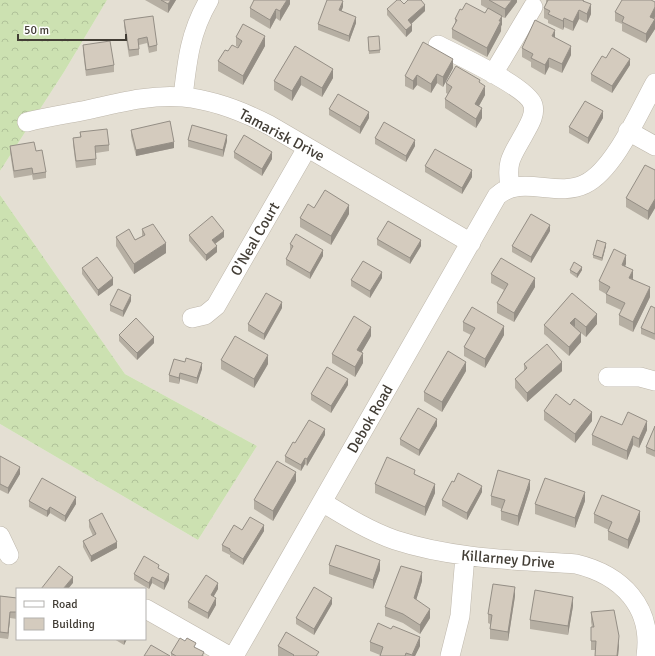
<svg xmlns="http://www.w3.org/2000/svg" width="655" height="656" font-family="Signika,sans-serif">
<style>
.residential{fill:#e4dfd3;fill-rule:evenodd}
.forest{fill:url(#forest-crowns)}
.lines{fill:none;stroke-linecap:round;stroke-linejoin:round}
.minor-casing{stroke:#beb7ab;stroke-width:20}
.minor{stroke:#fff;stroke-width:19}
.wall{fill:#b6afa3}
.shaded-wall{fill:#948e85}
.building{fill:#d4cbbe;stroke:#948e85}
.labels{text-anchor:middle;stroke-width:3;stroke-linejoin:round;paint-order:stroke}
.street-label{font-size:15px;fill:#423d35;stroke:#fff}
</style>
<defs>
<pattern id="forest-crowns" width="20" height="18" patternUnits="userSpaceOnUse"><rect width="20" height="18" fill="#cce1b1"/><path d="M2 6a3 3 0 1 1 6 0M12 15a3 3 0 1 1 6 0" fill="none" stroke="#b0c299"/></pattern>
</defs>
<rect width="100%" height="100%" fill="#f0ede5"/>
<path class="residential" d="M107 0H655V656H0V424L198 540 257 446 125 374 0 195V171L64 72ZM17 589H145V639H17Z"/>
<path class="forest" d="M0 0H107L64 72 0 171Z
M0 195 125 374 257 446 198 540 0 424Z"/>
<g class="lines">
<defs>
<path id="minor" d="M438 45C457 55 528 87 533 105 536 116 528 126 523 136 511 157 506 162 510 187
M493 74 533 7
M183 97C187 61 190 32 209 0
M27 122C47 117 67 114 87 110 118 103 151 94 183 97 214 100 242 111 269 125L471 243
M628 131 655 146
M192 318 205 315 216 306 307 148
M608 377H640L655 381
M322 502C345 516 369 531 395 540 453 559 516 560 576 564 622 575 653 607 646 656
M0 536 9 555
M146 609 229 656
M234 656 497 196C521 174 557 198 585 184 614 170 639 112 655 83
M450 656 460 616 465 556"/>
</defs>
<use href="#minor" class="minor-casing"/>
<use href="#minor" class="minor"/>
</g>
<path class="wall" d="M145 0H176L168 13Z
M290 0V4L280 21 276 18 270 29 250 17V8Z
M481 0H517V2L505 18 502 17 501 31 487 57 452 38V29L455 24V19L462 10 485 13 488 9 481 5Z
M546 0H584V1L591 14 587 23 579 19 573 31 564 27 563 30 548 23V20L544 18V8L546 3Z
M655 2V17L654 19 655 29 646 43 622 31V24L615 21V12Z
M404 4 425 11 411 24 412 31 406 37 387 15V9Z
M343 7 341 11 356 23 349 42 318 30V24Z
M124 20 157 45V51L149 53 147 43 139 45V55L129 57 124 26Z
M236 37 265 46 243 85 218 71V61L228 51 238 48V47L236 46Z
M368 37 380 50V53L369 54Z
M555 38 571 55 562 73 549 67 545 75 531 67V62L522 57V48Z
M83 45 114 65V72L86 76 83 51Z
M295 46 333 78 322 97 301 85 292 101 274 90V81Z
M630 65 612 93 591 81V74Z
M453 68 443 87 437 83 431 93 417 85 413 90 405 86V76Z
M446 83H480L485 95 479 106 482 118 476 128 445 108V99L448 94 446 93Z
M329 109 369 118 360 134 329 115Z
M603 118 588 144 569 133V127Z
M131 130 174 148 136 156 131 136Z
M80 132 109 145V151L96 153V165L76 168 73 144V138L80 137Z
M375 138 415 146 406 162 375 144Z
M188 140 227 141 223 157 188 147Z
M10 146 36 151 46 172V178L33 180 32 175 14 178 10 152Z
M234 152 272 159 262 176 234 158Z
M425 166 472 177 462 194 425 172Z
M655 170V208L648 220 626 207V198Z
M314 208 349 214 331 245 300 227V218Z
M142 229 166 253 134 274 116 246V237L135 240 142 236Z
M550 231 531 263 512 252V246Z
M189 235 224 237 215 244 217 252 206 261 189 241Z
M377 239 421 246 410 264 377 245Z
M290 244 323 256 310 279 286 265V259L290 251Z
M606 246 602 261 593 258V255Z
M626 264 625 266 633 279 650 297 633 332 619 325V315L621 310 606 303V294L599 290V281Z
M82 268 113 285 98 296 82 274Z
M570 270H582L577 278 570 273Z
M491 274 535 287 514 322 497 313V303L504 290 491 283Z
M382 278 370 298 351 286V280Z
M572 293 597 324 586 337 581 333V342L569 356 544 334V325Z
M131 301 123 317 110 311V305Z
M282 308 264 340 248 331V324Z
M655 308V340L641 334V328Z
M463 322 504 335 485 368 464 356V347L471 335 463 331Z
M119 335 154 343 137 360 119 341Z
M371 336 361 353 363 363 355 377 332 363V354Z
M174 359 202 369 197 384 180 379 179 384 169 382V375Z
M221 360 268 364 254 388 221 369Z
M524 364 562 371 527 402 515 388V379L524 371Z
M466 371 442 412 424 401V392Z
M348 385 331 413 311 400V394Z
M544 411 592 421 575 443 544 420Z
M622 425 647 430 639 448 633 445 627 460 592 445V435Z
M437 426 419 456 400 445V439Z
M655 426V457L646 453V447Z
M325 435 307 466 305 464 301 471 285 462V456L295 443Z
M0 456 20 474 8 494 0 490Z
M415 474 435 493 425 516 375 493V484Z
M296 481 273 521 254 509V500Z
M530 489 518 526 501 520V511L502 509 491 505V496Z
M482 492 467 520 442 506V500Z
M29 501 76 504 65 522 50 513 47 517 29 507Z
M585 501 575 528 535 514V504Z
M594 514 640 521 628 549 608 540V531L609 530 594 523Z
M89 520 117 548 91 562 83 547V541L93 536 89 527Z
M242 530 264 531 243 565 230 557V555L222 551V545Z
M329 565 380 570 373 589 329 574Z
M159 569 169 580 164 590 152 583 149 589 134 580V574Z
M422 581 416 600 430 618 420 634 403 623 385 616V607Z
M218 589 213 597 216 605 208 619 188 608V602Z
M0 596 17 598V619L10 618 8 639 0 638Z
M515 596 508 641 490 639V624L488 623V614Z
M332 604 314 635 296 624V618Z
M573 606 568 635 530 629V620Z
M591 612 619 645 618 656H595V650H591V627H592L591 622Z
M114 639H127L124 645Z
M370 642 420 646 415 656H380V655L370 651Z
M278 646 319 656H278Z
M196 648 204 656H171V653Z"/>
<path class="shaded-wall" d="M171 0H176L168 13V4Z
M287 0H290V4L280 21V11Z
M512 0H517V2L505 18V9Z
M343 1V7L339 17V10Z
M591 4V14L587 23V14Z
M425 5V11L408 27V20Z
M655 7V17L650 26V17Z
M276 9V18L270 29V20Z
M579 10V19L573 31V22Z
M502 16V25L501 26V31L487 57V48Z
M356 17V23L349 42V36Z
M564 18V27L563 30V21Z
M655 19V29L646 43V34Z
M412 25V31L406 37V30Z
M555 30V39L552 36Z
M265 36V46L243 85V76Z
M571 46V55L562 73V64Z
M549 58V67L545 75V65Z
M453 59V68L443 87V77Z
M630 59V65L612 93V86Z
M333 69V78L322 97V88Z
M437 74V83L431 93V84Z
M417 75V85L413 90V81Z
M301 76V85L292 101V91Z
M485 86V95L475 113V104Z
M482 108V118L476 128V119Z
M603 111V118L588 144V138Z
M369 112V118L360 134V127Z
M227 135V141L223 157V150Z
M415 140V146L406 162V156Z
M174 142V148L136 156V150Z
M272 152V159L262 176V169Z
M472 170V177L462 194V188Z
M655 199V208L648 220V211Z
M349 205V214L331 245V236Z
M550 225V231L531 263V257Z
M224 231V237L212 246V240Z
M421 240V246L410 264V258Z
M166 243V253L134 274V264Z
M606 243V246L602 261V258Z
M217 246V252L206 261V255Z
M323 250V256L310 279V273Z
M626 255V264L622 274V265Z
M582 267V270L577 278V274Z
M633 270V279L629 278Z
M382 272V278L370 298V291Z
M113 278V285L98 296V290Z
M535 278V287L514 322V313Z
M650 287V297L633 332V322Z
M131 295V301L123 317V311Z
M282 302V308L264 340V334Z
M597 314V324L586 337V327Z
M575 318V327L570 323Z
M504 326V335L485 368V359Z
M371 327V336L357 360V350Z
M581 333V342L569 356V347Z
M154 337V343L137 360V353Z
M363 353V363L355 377V367Z
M268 355V364L254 388V379Z
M466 362V371L442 412V402Z
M562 362V371L527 402V393Z
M202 363V369L197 384V378Z
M180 373V379L179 384V378Z
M348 379V385L331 413V406Z
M592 412V421L575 443V434Z
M437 419V426L419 456V450Z
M647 421V430L639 448V439Z
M325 429V435L307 466V459Z
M633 436V445L627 460V451Z
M305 458V464L301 471V465Z
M20 467V474L8 494V488Z
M296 472V481L273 521V511Z
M530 480V489L518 526V516Z
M435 484V493L425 516V507Z
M482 486V492L467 520V513Z
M585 492V501L575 528V518Z
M76 497V504L65 522V516Z
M50 507V513L47 517V511Z
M640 511V521L628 549V540Z
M264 525V531L243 565V559Z
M117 542V548L91 562V556Z
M380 560V570L373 589V580Z
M422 572V581L414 607V598Z
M169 574V580L164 590V583Z
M73 577V583L68 589H63Z
M152 577V583L149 589V583Z
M218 583V589L211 601V595Z
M515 587V596L508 641V632Z
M573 597V606L568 635V626Z
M216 598V605L208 619V613Z
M332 598V604L314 635V629Z
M430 609V618L420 634V625Z
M10 612V618L8 639V633Z
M619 636V645L618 656H617Z
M420 637V646L415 656H412Z
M124 639H127L124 645Z"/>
<path class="building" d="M161 0H171L168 4Z
M254 0H287L280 11 276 9 270 20 250 8Z
M327 0H341L343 1 339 10 356 17 349 36 318 24Z
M397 0H400L404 4 408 0H421L425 5 408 20 412 25 406 30 387 9Z
M489 0H512L505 9Z
M548 0H583V1L591 4 587 14 579 10 573 22 564 18 563 21 548 14 550 11 544 8Z
M622 0H651L655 2V7L650 17 655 19 646 34 622 22 624 17 615 12Z
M466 3 485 13 488 8 502 16 499 21H501L487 48 452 29 457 20 455 19 460 9 462 10Z
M153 16 157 45 149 47 147 37 138 39 139 49 129 50 124 20Z
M535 20 555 30 552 36 571 46 562 64 549 58 545 65 531 58 533 54 522 48Z
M243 24 265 36 243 76 218 61 225 50 228 51 232 45 238 48 242 41 236 37Z
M379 36 380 50 369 51 368 37Z
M110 41 114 65 86 70 83 45Z
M423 42 453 59 443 77 437 74 431 84 417 75 413 81 405 76Z
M295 46 333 69 322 88 301 76 292 91 274 81Z
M612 48 630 59 612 86 591 74 602 56 606 58Z
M456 66 480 80 479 82 485 86 475 104 482 108 476 119 445 99 452 87 446 83Z
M338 94 369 112 360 127 329 109Z
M585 101 603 111 588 138 569 127Z
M170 121 174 142 136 150 131 130Z
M384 122 415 140 406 156 375 138Z
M192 125 227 135 223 150 188 140Z
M107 129 109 145 95 146 96 159 76 161 73 138 81 137 80 132Z
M244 135 272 152 262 169 234 152Z
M34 142 36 151 42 150 46 172 33 174 32 168 14 171 10 146Z
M435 149 472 170 462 188 425 166Z
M645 165 655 170V199L648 211 626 198Z
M325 190 349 205 331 236 300 218 308 204 314 208Z
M531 214 550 225 531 257 512 246Z
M212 216 224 231 212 240 217 246 206 255 189 235Z
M388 221 421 240 410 258 377 239Z
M153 224 166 243 134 264 116 237 129 229 135 240 145 235 142 229Z
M296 234 323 250 310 273 286 259 293 246 290 244Z
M597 240 606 243 602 258 593 255Z
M614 249 626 255 622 265 633 270 629 278 650 287 633 322 619 315 625 303 606 294 610 287 599 281Z
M97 257 113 278 98 290 82 268Z
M501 258 535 278 514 313 497 303 508 284 491 274Z
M363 261 382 272 370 291 351 280Z
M574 262 582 267 577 274 570 270Z
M118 289 131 295 123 311 110 305Z
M266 293 282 302 264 334 248 324Z
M572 293 597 314 586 327 575 318 570 323 581 333 569 347 544 325Z
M651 306 655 308V334L641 328Z
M472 307 504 326 485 359 464 347 475 328 463 322Z
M354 316 371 327 357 350 363 353 355 367 332 354Z
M136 318 154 337 137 353 119 335Z
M235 336 268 355 254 379 221 360Z
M547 344 562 362 527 393 515 379 527 368 524 364Z
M448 351 466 362 442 402 424 392Z
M186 358 202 363 197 378 180 373 179 378 169 375 174 359 185 362Z
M327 367 348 379 331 406 311 394Z
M556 394 570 405 574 399 592 412 575 434 544 411Z
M418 408 437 419 419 450 400 439Z
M628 412 647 421 639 439 633 436 627 451 592 435 601 416 622 425Z
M309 420 325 429 307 459 305 458 301 465 285 456 293 442 295 443Z
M655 426V451L646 447Z
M0 456 20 467 8 488 0 484Z
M387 457 415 470 414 474 435 484 425 507 375 484Z
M277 461 296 472 273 511 254 500Z
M498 470 530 480 518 516 501 511 505 500 491 496Z
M458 473 482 486 467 513 442 500 452 481 454 482Z
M42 478 76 497 65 516 50 507 47 511 29 501Z
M545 478 585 492 575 518 535 504Z
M602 495 640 511 628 540 608 531 612 522 594 514Z
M102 513 117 542 91 556 83 541 96 534 89 520Z
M250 517 264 525 243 559 230 551V549L222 545 234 525 242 530Z
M336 545 380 560 373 580 329 565Z
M144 556 159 565 158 568 169 574 164 583 152 577 149 583 134 574Z
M59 566 73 577 63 589H41Z
M401 566 422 572 414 598 430 609 420 625 403 614 385 607Z
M206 575 218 583 211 595 216 598 208 613 188 602Z
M493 584 515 587 508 632 490 629 492 615 488 614Z
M314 587 332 598 314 629 296 618Z
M535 590 573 597 568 626 530 620Z
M0 596 17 598V612H10L8 633 0 632Z
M614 610 619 636 617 656H595L596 641H591V627H594L591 612Z
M378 623 391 629 393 626 420 637 412 655 406 653 405 656H380L383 647 370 642Z
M286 632 319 652 316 656H293L294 655 278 646Z
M180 638 185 641 187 638 196 643 194 647 204 652 202 656H176L171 653Z
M151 645 170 656H144Z"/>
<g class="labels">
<g class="street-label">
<text transform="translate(282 135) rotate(28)" y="5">Tamarisk Drive</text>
<text transform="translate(255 239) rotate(-60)" y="5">O'Neal Court</text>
<text transform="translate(370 419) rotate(-60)" y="5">Debok Road</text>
<text transform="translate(508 559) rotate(5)" y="5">Killarney Drive</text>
</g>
</g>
<rect x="16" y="588" width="130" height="52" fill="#ffffff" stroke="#b3b1ae"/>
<rect x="24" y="601" width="20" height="6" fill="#ffffff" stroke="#b3b1ae"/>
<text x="52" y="608" font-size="12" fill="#423d35">Road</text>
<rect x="24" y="618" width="20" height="12" fill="#d4cbbe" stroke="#b3b1ae"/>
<text x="52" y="628" font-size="12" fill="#423d35">Building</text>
<path d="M18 34v6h108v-6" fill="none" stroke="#423d35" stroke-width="2"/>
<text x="24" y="34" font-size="12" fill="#423d35" stroke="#ffffff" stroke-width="3" paint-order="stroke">50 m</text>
</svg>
